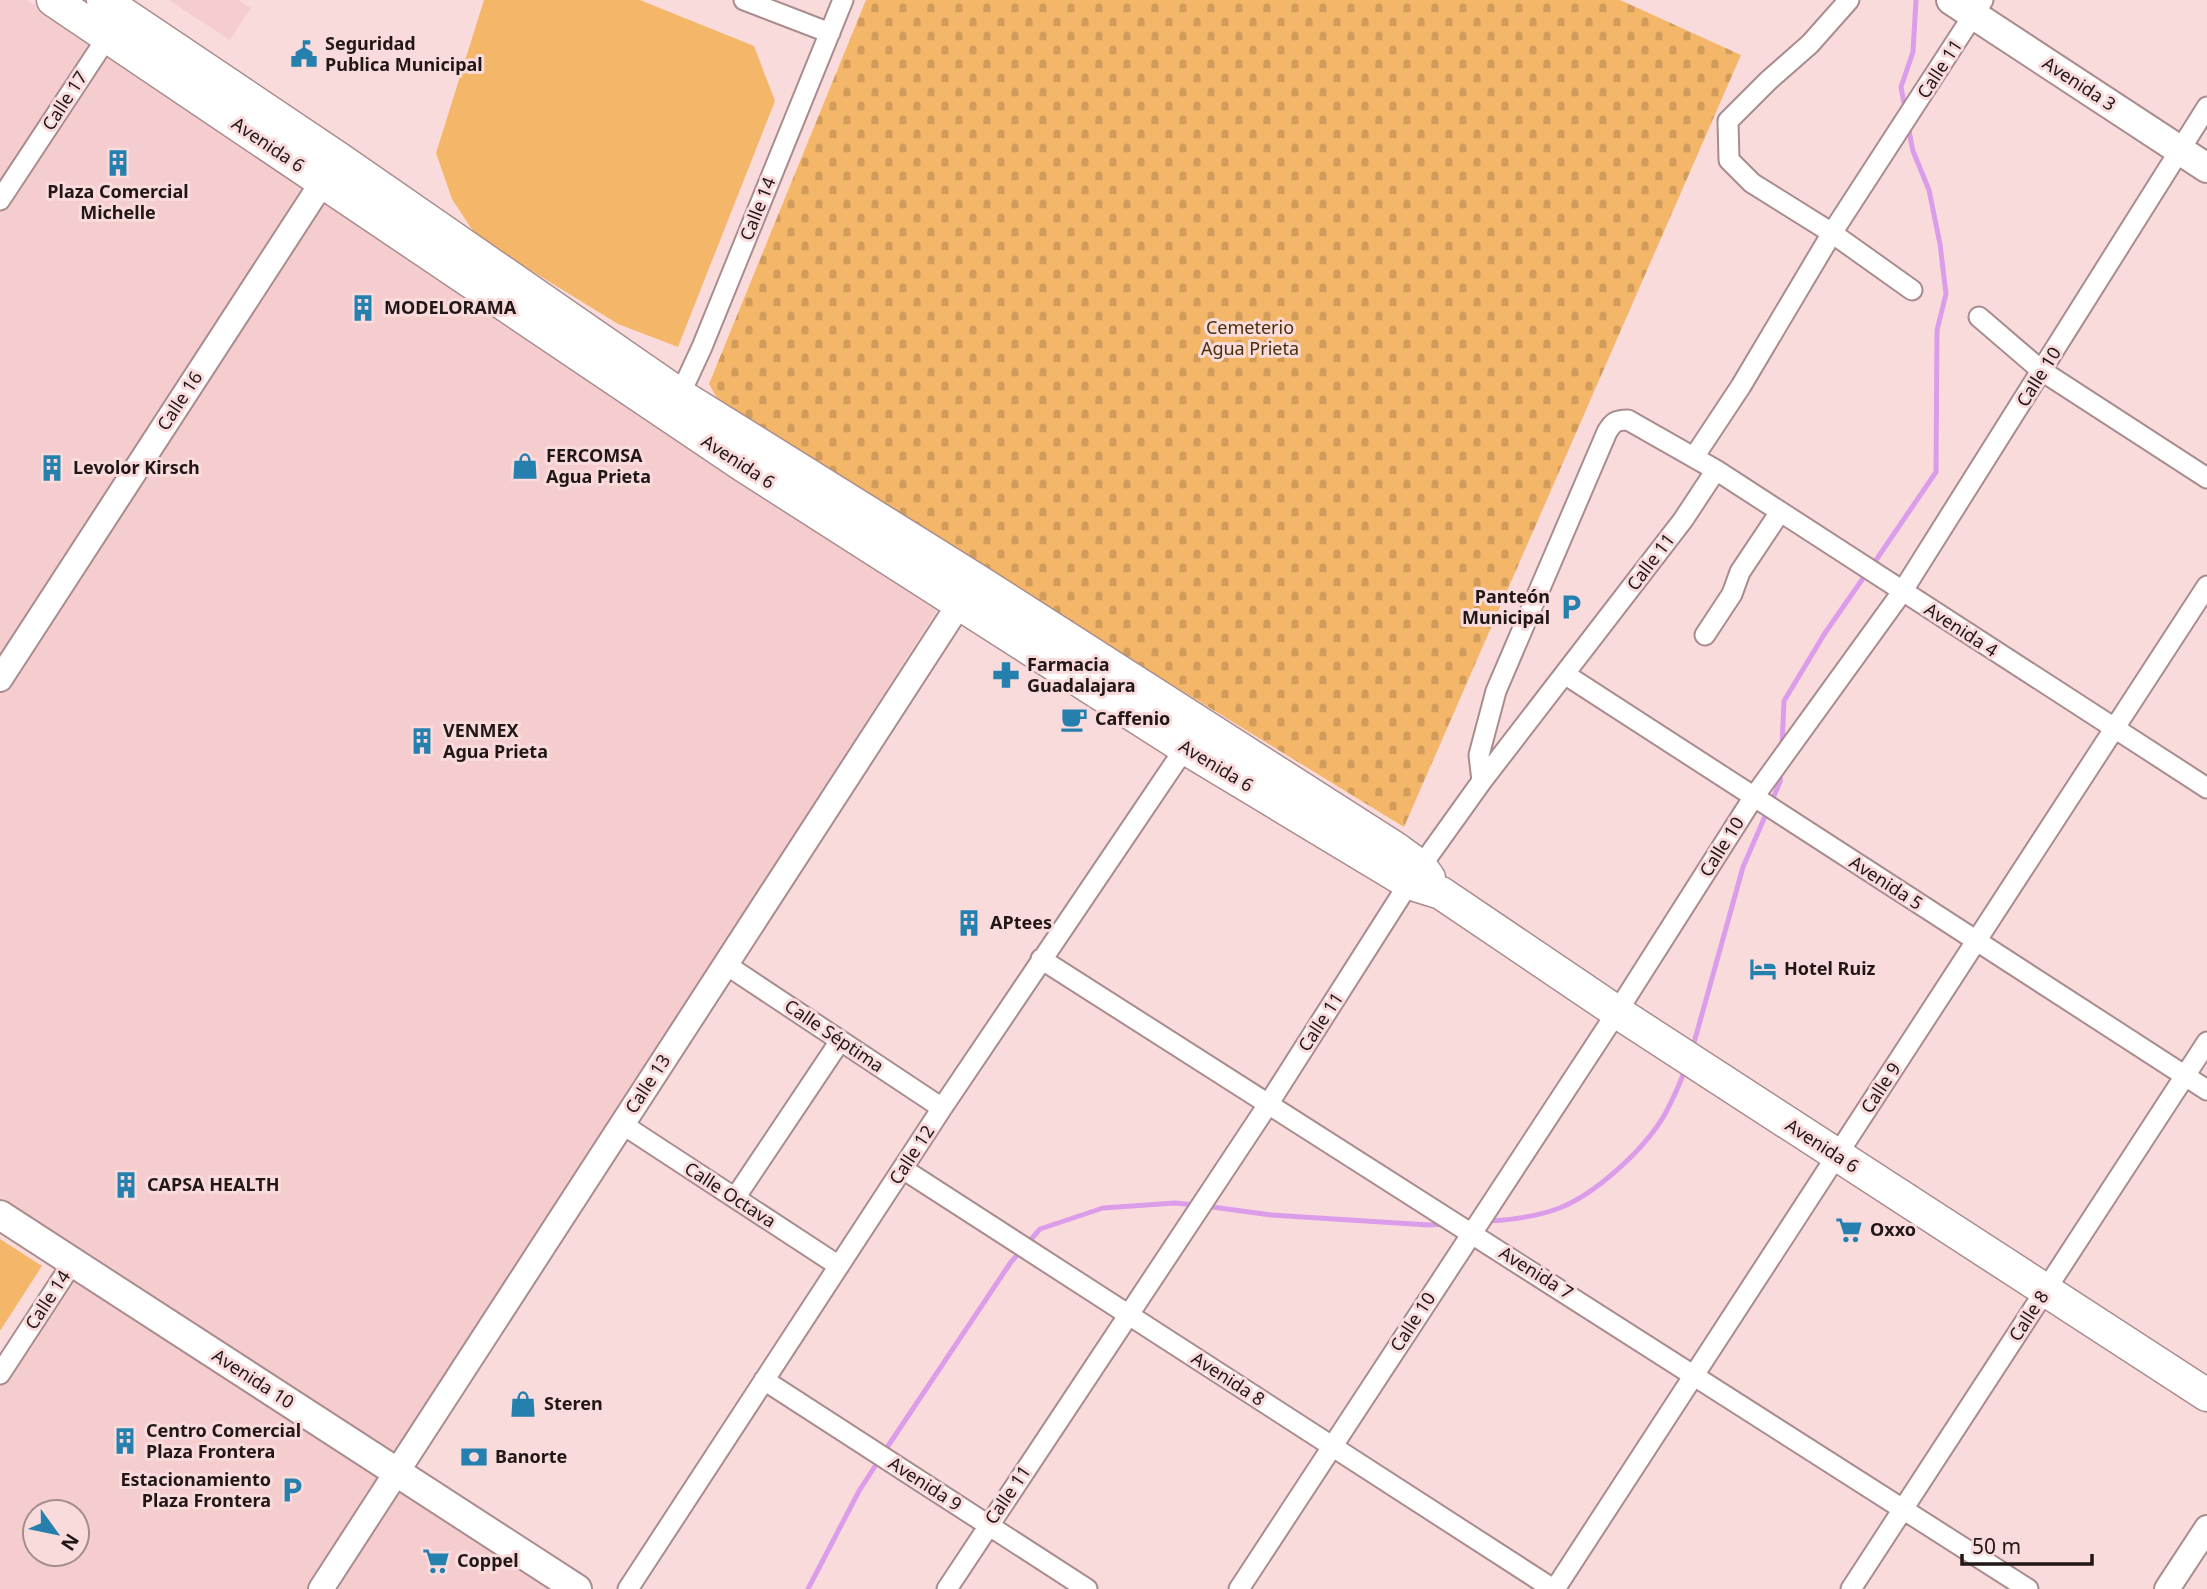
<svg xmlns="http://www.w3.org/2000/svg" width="2207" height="1589" font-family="'Noto Sans',sans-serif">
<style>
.built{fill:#f5cdcf;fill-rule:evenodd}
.cemetery{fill:url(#cemetery-stones)}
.green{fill:#f4b669}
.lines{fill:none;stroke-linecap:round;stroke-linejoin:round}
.stream{stroke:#db9dea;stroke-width:5}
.minor-casing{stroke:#a98c8e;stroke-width:23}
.tertiary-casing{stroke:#a98c8e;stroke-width:28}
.secondary-casing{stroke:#a98c8e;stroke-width:32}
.primary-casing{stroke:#a98c8e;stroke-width:35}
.minor{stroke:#fff;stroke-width:19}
.tertiary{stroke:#fff;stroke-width:24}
.secondary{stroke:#fff;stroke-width:28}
.primary{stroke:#fff;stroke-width:32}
.labels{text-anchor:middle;stroke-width:6;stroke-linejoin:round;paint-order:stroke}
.poi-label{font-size:18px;font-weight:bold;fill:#211717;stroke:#fadbdc;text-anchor:start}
.street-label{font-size:18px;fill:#211717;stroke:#fadbdc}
.park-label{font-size:18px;fill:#492f0a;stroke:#fadbdc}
</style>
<defs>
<pattern id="cemetery-stones" width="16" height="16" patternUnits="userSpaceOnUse" patternTransform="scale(1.75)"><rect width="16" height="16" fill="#f4b669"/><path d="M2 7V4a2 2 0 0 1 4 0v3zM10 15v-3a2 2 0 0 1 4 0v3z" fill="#d19c5a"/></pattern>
</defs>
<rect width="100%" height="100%" fill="#fadbdc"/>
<path class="built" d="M0 0H27L941 604 398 1458 0 1202Z
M171 0H238L251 8 230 40 170 1Z
M73 1262 577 1589H0V1374ZM35 1512H77V1554H35Z"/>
<path class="cemetery" d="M866 0H1620L1741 55 1404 827 724 410 709 384Z"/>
<path class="green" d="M484 0H640L754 46 775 101 678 347 618 324 477 237 452 199 436 153Z
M0 1239 42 1266 0 1331Z"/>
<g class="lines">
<path class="stream" d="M1905 109 1901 87 1913 52 1916 0
M1872 566 1936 472 1937 330 1946 294 1940 244 1929 190 1913 151 1908 126
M1782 746 1784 701 1825 633 1866 574
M1692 1050 1743 867 1780 782 1781 770
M1205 1206 1271 1215 1429 1225 1446 1224
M1487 1221C1511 1220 1534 1217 1557 1209 1595 1195 1645 1149 1665 1114 1673 1099 1680 1084 1685 1069
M1027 1244 1040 1229 1103 1208 1175 1203 1195 1205
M884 1452 1011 1262 1020 1252
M808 1589 859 1491 879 1460"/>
<defs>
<path id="minor" d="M744 0 830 33
M1849 0 1810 44 1768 81 1728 121 1729 160 1752 183 1832 233 1912 290
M0 200 108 36
M1979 317 2042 371 2207 478
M676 403 702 347 843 0
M1694 457 1741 386 1832 233 1983 0
M1705 635 1732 594 1740 572 1780 512
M1566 675 2207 1090
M1482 781 1479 755 1496 691 1607 432C1613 422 1616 420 1628 420L1716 470 2207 788
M1041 959 2028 1589
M725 964 942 1108
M622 1124 839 1266
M903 1169 1553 1589
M735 1198 840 1041
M0 1374 73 1262
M764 1380 1087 1589
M628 1589 942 1108 1185 748 1188 740
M947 1589 1269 1103 1409 883 1482 781 1683 520 1716 470
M1239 1589 1617 1012 1753 798 1902 592 2207 107
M1555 1589 2207 586
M1851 1589 2207 1042"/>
<path id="tertiary" d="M0 679 331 169
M321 1589 969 589
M2167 1589 2207 1528"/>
<path id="secondary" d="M1951 0 2207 168
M0 1215 577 1589"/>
<path id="primary" d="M53 0 744 466 1185 748 1409 883 1441 893 1617 1012 2207 1395
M103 0 338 158 680 395 975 579 1395 848 1421 867 1429 878"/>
</defs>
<use href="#minor" class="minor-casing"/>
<use href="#tertiary" class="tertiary-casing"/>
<use href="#secondary" class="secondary-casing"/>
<use href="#primary" class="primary-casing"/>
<use href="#minor" class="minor"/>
<use href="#tertiary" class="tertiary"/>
<use href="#secondary" class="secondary"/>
<use href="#primary" class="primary"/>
</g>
<defs>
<symbol id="civic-bare" viewBox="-9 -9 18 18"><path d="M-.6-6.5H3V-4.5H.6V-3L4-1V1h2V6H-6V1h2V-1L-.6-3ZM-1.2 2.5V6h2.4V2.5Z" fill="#2680ae" stroke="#fadbdc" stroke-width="2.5" paint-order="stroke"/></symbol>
<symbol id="building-bare" viewBox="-9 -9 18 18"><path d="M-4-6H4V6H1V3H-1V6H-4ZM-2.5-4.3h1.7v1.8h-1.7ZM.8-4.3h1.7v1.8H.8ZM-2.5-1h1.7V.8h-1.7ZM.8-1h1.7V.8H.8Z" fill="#2680ae" stroke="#fadbdc" stroke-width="2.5" paint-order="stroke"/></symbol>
<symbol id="shop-bare" viewBox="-9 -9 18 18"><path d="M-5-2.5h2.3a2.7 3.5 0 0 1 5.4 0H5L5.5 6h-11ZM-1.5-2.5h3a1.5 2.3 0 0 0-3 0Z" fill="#2680ae" stroke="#fadbdc" stroke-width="2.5" paint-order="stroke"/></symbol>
<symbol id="parking-bare" viewBox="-9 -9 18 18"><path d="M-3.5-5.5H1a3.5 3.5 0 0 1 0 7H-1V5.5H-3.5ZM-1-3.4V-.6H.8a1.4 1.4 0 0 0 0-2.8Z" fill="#2680ae" stroke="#fadbdc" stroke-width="2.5" paint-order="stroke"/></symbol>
<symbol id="pharmacy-bare" viewBox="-9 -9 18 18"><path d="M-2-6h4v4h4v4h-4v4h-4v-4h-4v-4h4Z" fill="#2680ae" stroke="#fadbdc" stroke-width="2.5" paint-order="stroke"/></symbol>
<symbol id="cafe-bare" viewBox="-9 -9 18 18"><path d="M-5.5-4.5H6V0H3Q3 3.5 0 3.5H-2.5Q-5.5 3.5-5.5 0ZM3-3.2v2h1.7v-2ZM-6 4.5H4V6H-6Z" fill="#2680ae" stroke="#fadbdc" stroke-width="2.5" paint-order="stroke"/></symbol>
<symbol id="hotel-bare" viewBox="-9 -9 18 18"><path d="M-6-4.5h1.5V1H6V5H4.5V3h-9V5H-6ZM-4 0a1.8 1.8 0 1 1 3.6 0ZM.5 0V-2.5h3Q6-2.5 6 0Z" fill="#2680ae" stroke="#fadbdc" stroke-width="2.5" paint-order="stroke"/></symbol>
<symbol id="supermarket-bare" viewBox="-9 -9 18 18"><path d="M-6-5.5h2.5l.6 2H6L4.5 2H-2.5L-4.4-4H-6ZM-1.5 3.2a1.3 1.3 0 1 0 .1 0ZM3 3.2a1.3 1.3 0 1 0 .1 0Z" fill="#2680ae" stroke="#fadbdc" stroke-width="2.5" paint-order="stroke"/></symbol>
<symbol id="bank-bare" viewBox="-9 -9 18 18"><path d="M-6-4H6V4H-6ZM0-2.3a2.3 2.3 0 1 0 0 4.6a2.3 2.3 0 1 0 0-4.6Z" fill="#2680ae" stroke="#fadbdc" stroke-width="2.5" paint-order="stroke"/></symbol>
</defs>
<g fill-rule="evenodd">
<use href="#civic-bare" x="285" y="35" width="38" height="38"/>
<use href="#building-bare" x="99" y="144" width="38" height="38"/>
<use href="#building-bare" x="344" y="289" width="38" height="38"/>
<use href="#shop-bare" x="506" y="447" width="38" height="38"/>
<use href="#building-bare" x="33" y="449" width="38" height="38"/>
<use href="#parking-bare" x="1552" y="588" width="38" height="38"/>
<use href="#pharmacy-bare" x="987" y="656" width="38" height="38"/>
<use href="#cafe-bare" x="1055" y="700" width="38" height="38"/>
<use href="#building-bare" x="403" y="722" width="38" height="38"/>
<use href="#building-bare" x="950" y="904" width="38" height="38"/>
<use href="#hotel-bare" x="1744" y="950" width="38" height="38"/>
<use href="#building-bare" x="107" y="1166" width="38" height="38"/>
<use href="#supermarket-bare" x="1830" y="1211" width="38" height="38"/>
<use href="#shop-bare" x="504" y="1385" width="38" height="38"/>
<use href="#building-bare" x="106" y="1422" width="38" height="38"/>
<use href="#bank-bare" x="455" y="1438" width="38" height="38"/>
<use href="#parking-bare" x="273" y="1471" width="38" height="38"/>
<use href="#supermarket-bare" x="417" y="1542" width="38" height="38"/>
</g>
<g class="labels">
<g class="poi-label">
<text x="325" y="50">Seguridad<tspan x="325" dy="21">Publica Municipal</tspan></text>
<text x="118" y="198" text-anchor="middle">Plaza Comercial<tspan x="118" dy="21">Michelle</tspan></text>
<text x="384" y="314">MODELORAMA</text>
<text x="546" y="462">FERCOMSA<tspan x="546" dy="21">Agua Prieta</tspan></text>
<text x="73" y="474">Levolor Kirsch</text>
<text x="1550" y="603" text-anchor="end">Panteón<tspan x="1550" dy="21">Municipal</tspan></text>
<text x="1027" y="671">Farmacia<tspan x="1027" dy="21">Guadalajara</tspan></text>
<text x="1095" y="725">Caffenio</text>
<text x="443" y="737">VENMEX<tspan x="443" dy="21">Agua Prieta</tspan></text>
<text x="990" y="929">APtees</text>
<text x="1784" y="975">Hotel Ruiz</text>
<text x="147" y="1191">CAPSA HEALTH</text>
<text x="1870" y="1236">Oxxo</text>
<text x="544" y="1410">Steren</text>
<text x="146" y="1437">Centro Comercial<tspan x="146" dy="21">Plaza Frontera</tspan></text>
<text x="495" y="1463">Banorte</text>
<text x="271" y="1486" text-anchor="end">Estacionamiento<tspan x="271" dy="21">Plaza Frontera</tspan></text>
<text x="457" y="1567">Coppel</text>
</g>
<g class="street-label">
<text transform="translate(1940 69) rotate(-57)" y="6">Calle 11</text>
<text transform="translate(2079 84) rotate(33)" y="6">Avenida 3</text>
<text transform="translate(65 101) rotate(-57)" y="6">Calle 17</text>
<text transform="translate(268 145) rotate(34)" y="6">Avenida 6</text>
<text transform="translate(758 209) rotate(-68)" y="6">Calle 14</text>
<text transform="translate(2039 377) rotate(-58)" y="6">Calle 10</text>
<text transform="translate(180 401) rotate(-57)" y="6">Calle 16</text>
<text transform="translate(738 462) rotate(33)" y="6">Avenida 6</text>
<text transform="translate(1651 562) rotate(-53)" y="6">Calle 11</text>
<text transform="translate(1961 630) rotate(33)" y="6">Avenida 4</text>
<text transform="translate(1216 766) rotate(31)" y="6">Avenida 6</text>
<text transform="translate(1722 847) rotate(-58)" y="6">Calle 10</text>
<text transform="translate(1886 883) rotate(33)" y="6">Avenida 5</text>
<text transform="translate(1321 1022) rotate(-57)" y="6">Calle 11</text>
<text transform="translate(834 1036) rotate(34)" y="6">Calle Séptima</text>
<text transform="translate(648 1084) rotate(-57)" y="6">Calle 13</text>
<text transform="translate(1881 1088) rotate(-57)" y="6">Calle 9</text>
<text transform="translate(1822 1146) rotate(33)" y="6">Avenida 6</text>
<text transform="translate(912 1155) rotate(-57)" y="6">Calle 12</text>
<text transform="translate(730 1195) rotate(33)" y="6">Calle Octava</text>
<text transform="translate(1536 1273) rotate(32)" y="6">Avenida 7</text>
<text transform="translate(48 1300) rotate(-57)" y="6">Calle 14</text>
<text transform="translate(2029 1316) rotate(-57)" y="6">Calle 8</text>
<text transform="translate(1413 1322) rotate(-57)" y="6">Calle 10</text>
<text transform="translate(253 1379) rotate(33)" y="6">Avenida 10</text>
<text transform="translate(1228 1379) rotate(33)" y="6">Avenida 8</text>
<text transform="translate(925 1484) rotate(33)" y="6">Avenida 9</text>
<text transform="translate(1008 1495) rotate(-56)" y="6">Calle 11</text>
</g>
<g class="park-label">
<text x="1250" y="334">Cemeterio<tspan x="1250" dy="21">Agua Prieta</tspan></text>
</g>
</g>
<g transform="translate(56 1533) rotate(123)"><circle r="33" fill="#fadbdc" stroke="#a38d8d" stroke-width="2"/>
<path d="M0-5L12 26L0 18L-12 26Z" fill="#2680ae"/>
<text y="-10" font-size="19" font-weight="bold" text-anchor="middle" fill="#211717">N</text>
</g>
<path d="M1962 1554v10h130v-10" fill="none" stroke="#211717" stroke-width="3.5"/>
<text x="1972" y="1554" font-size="21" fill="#211717" stroke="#fadbdc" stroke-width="5" paint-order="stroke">50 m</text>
</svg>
